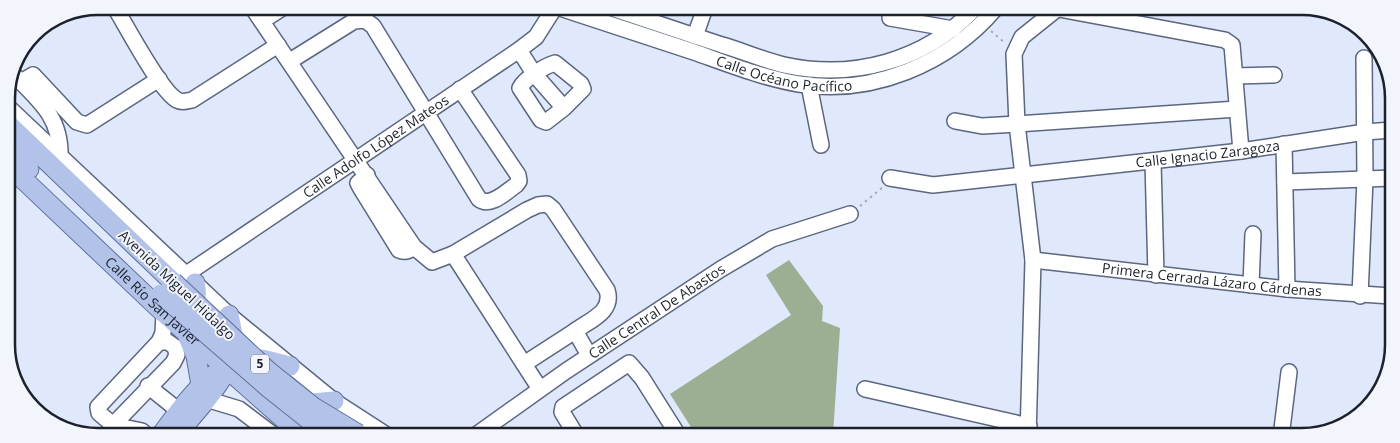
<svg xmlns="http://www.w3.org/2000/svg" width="1400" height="443" font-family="'Open Sans',sans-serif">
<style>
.building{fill:#9daf92}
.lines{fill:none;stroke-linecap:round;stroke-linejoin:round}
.minor-casing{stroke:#5b6681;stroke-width:18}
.major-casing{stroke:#5d6f9c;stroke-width:21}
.path{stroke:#a4abbc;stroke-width:2;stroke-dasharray:2.5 4;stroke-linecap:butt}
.minor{stroke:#fff;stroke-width:15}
.major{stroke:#b3c2e8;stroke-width:19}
.major-bridge-casing{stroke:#5d6f9c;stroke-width:21;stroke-linecap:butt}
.major-bridge{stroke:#b3c2e8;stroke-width:19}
.labels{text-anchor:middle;stroke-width:4;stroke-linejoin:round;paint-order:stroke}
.shield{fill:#f3f5fc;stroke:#5c616a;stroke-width:1}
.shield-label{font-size:12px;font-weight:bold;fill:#1c212c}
.street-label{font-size:14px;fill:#1c212c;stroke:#f3f5fc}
.rim{fill:none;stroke:#1c212c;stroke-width:2.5}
</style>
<rect width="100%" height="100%" fill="#e0e8fb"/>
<path class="building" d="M789 260 823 306 822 321 840 328 833 435H696L670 394 791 315 766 275Z"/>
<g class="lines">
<defs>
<g id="minor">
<path d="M114 6C126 25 160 91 177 100 182 103 187 101 192 100L278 45"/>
<path d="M252 7 414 247 432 262 453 254"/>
<path id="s1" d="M557 7C603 22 648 37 694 52 728 64 763 78 799 84 872 96 948 64 995 9"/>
<path d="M611 8C648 20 685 33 722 45 743 51 763 60 784 65 853 80 925 61 974 9"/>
<path d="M1059 9 1225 40 1232 45 1241 151"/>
<path d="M890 18 953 29"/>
<path d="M262 21 284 7"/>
<path d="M695 36 705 8"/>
<path d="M519 50 535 75 564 108 583 89 581 84 555 63C545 66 525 78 520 88L541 120 546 122 564 108"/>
<path d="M290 61 354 21 365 20 373 26 479 199C490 208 506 192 516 185L519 181 518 175 460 89"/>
<path d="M15 76C40 101 61 118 60 156"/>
<path d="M1235 76 1274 75"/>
<path d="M21 82 33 75 77 122 87 125 159 79"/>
<path d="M809 85 821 145"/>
<path d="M7 106 229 315 334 401 385 434"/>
<path d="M955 121 982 126 1017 124 1237 109"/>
<path d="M1284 144 1287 289"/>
<path d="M1153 162 1156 275"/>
<path d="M367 175 358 183 360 187 399 250C405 253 409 251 414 247"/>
<path id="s2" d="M890 178 933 185 1241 151 1365 132 1392 130"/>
<path d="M1285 182 1392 178"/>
<path id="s3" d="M1033 260 1287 289 1391 296"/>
<path id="s4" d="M185 275 519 50 536 37 555 7"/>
<path d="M1251 285 1253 234"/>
<path d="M1360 296 1365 179 1364 58"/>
<path d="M524 364 575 331"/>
<path d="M148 386 179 411"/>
<path d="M540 389 453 254 527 210 538 205 547 204 553 209 607 290C614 312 590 320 575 331L589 355"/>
<path d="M865 389 1029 426"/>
<path d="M206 399 239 409 272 434"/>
<path d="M113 425 173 363 177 355 175 347 168 342H159"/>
<path d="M145 434 142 431 113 425 99 413 98 407 159 342 163 333 164 313"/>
<path id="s5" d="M476 435 566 371 721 269 772 239 850 214"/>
<path d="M576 435 562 412 563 407 629 363 642 378 678 435"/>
<path d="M1028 436 1033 260 1017 124 1014 54 1022 37 1057 9"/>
<path d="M1281 437 1289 372"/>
</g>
<g id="major">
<path d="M7 123 173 282"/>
<path d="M7 147 29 169"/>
<path id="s6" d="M7 164 164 313 301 434"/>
<path d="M186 313C197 305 198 296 195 283"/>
<path d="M188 337 196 356 201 385"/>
<path d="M304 417 313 403 334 401"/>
<path d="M162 434C185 403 215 357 260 359 270 360 280 364 290 366"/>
<path d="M177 434C196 411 231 377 234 346 234 336 231 325 229 315"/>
</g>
</defs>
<use href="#minor" class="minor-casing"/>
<use href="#major" class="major-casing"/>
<path class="path" d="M991 31 1005 43
M860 206 883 187"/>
<use href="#minor" class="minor"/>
<use href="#major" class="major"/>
<defs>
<path id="major-bridge" d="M173 282 268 371 313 407 358 434
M161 294 269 388 327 434"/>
</defs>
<use href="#major-bridge" class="major-bridge-casing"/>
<use href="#major-bridge" class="major-bridge"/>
</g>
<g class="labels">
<rect class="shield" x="251" y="354.5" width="18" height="19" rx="4"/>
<g class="shield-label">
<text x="260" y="368">5</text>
</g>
<g class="street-label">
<text dy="5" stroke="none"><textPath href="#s1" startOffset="238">Calle Océano Pacífico</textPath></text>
<text dy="5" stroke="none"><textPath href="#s4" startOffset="230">Calle Adolfo López Mateos</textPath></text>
<text dy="5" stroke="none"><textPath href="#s2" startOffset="320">Calle Ignacio Zaragoza</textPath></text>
<text dy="5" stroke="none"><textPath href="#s3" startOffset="180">Primera Cerrada Lázaro Cárdenas</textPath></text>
<text transform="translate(177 285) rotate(43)" y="5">Avenida Miguel Hidalgo</text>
<text dy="5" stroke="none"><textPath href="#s6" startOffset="200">Calle Río San Javier</textPath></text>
<text dy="5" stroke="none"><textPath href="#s5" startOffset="219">Calle Central De Abastos</textPath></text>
</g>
</g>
<path d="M0 0H1400V443H0ZM98 15H1302A83 83 0 0 1 1385 98V345A83 83 0 0 1 1302 428H98A83 83 0 0 1 15 345V98A83 83 0 0 1 98 15Z" fill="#f3f5fc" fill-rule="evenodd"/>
<path class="rim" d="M98 15H1302A83 83 0 0 1 1385 98V345A83 83 0 0 1 1302 428H98A83 83 0 0 1 15 345V98A83 83 0 0 1 98 15Z"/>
</svg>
